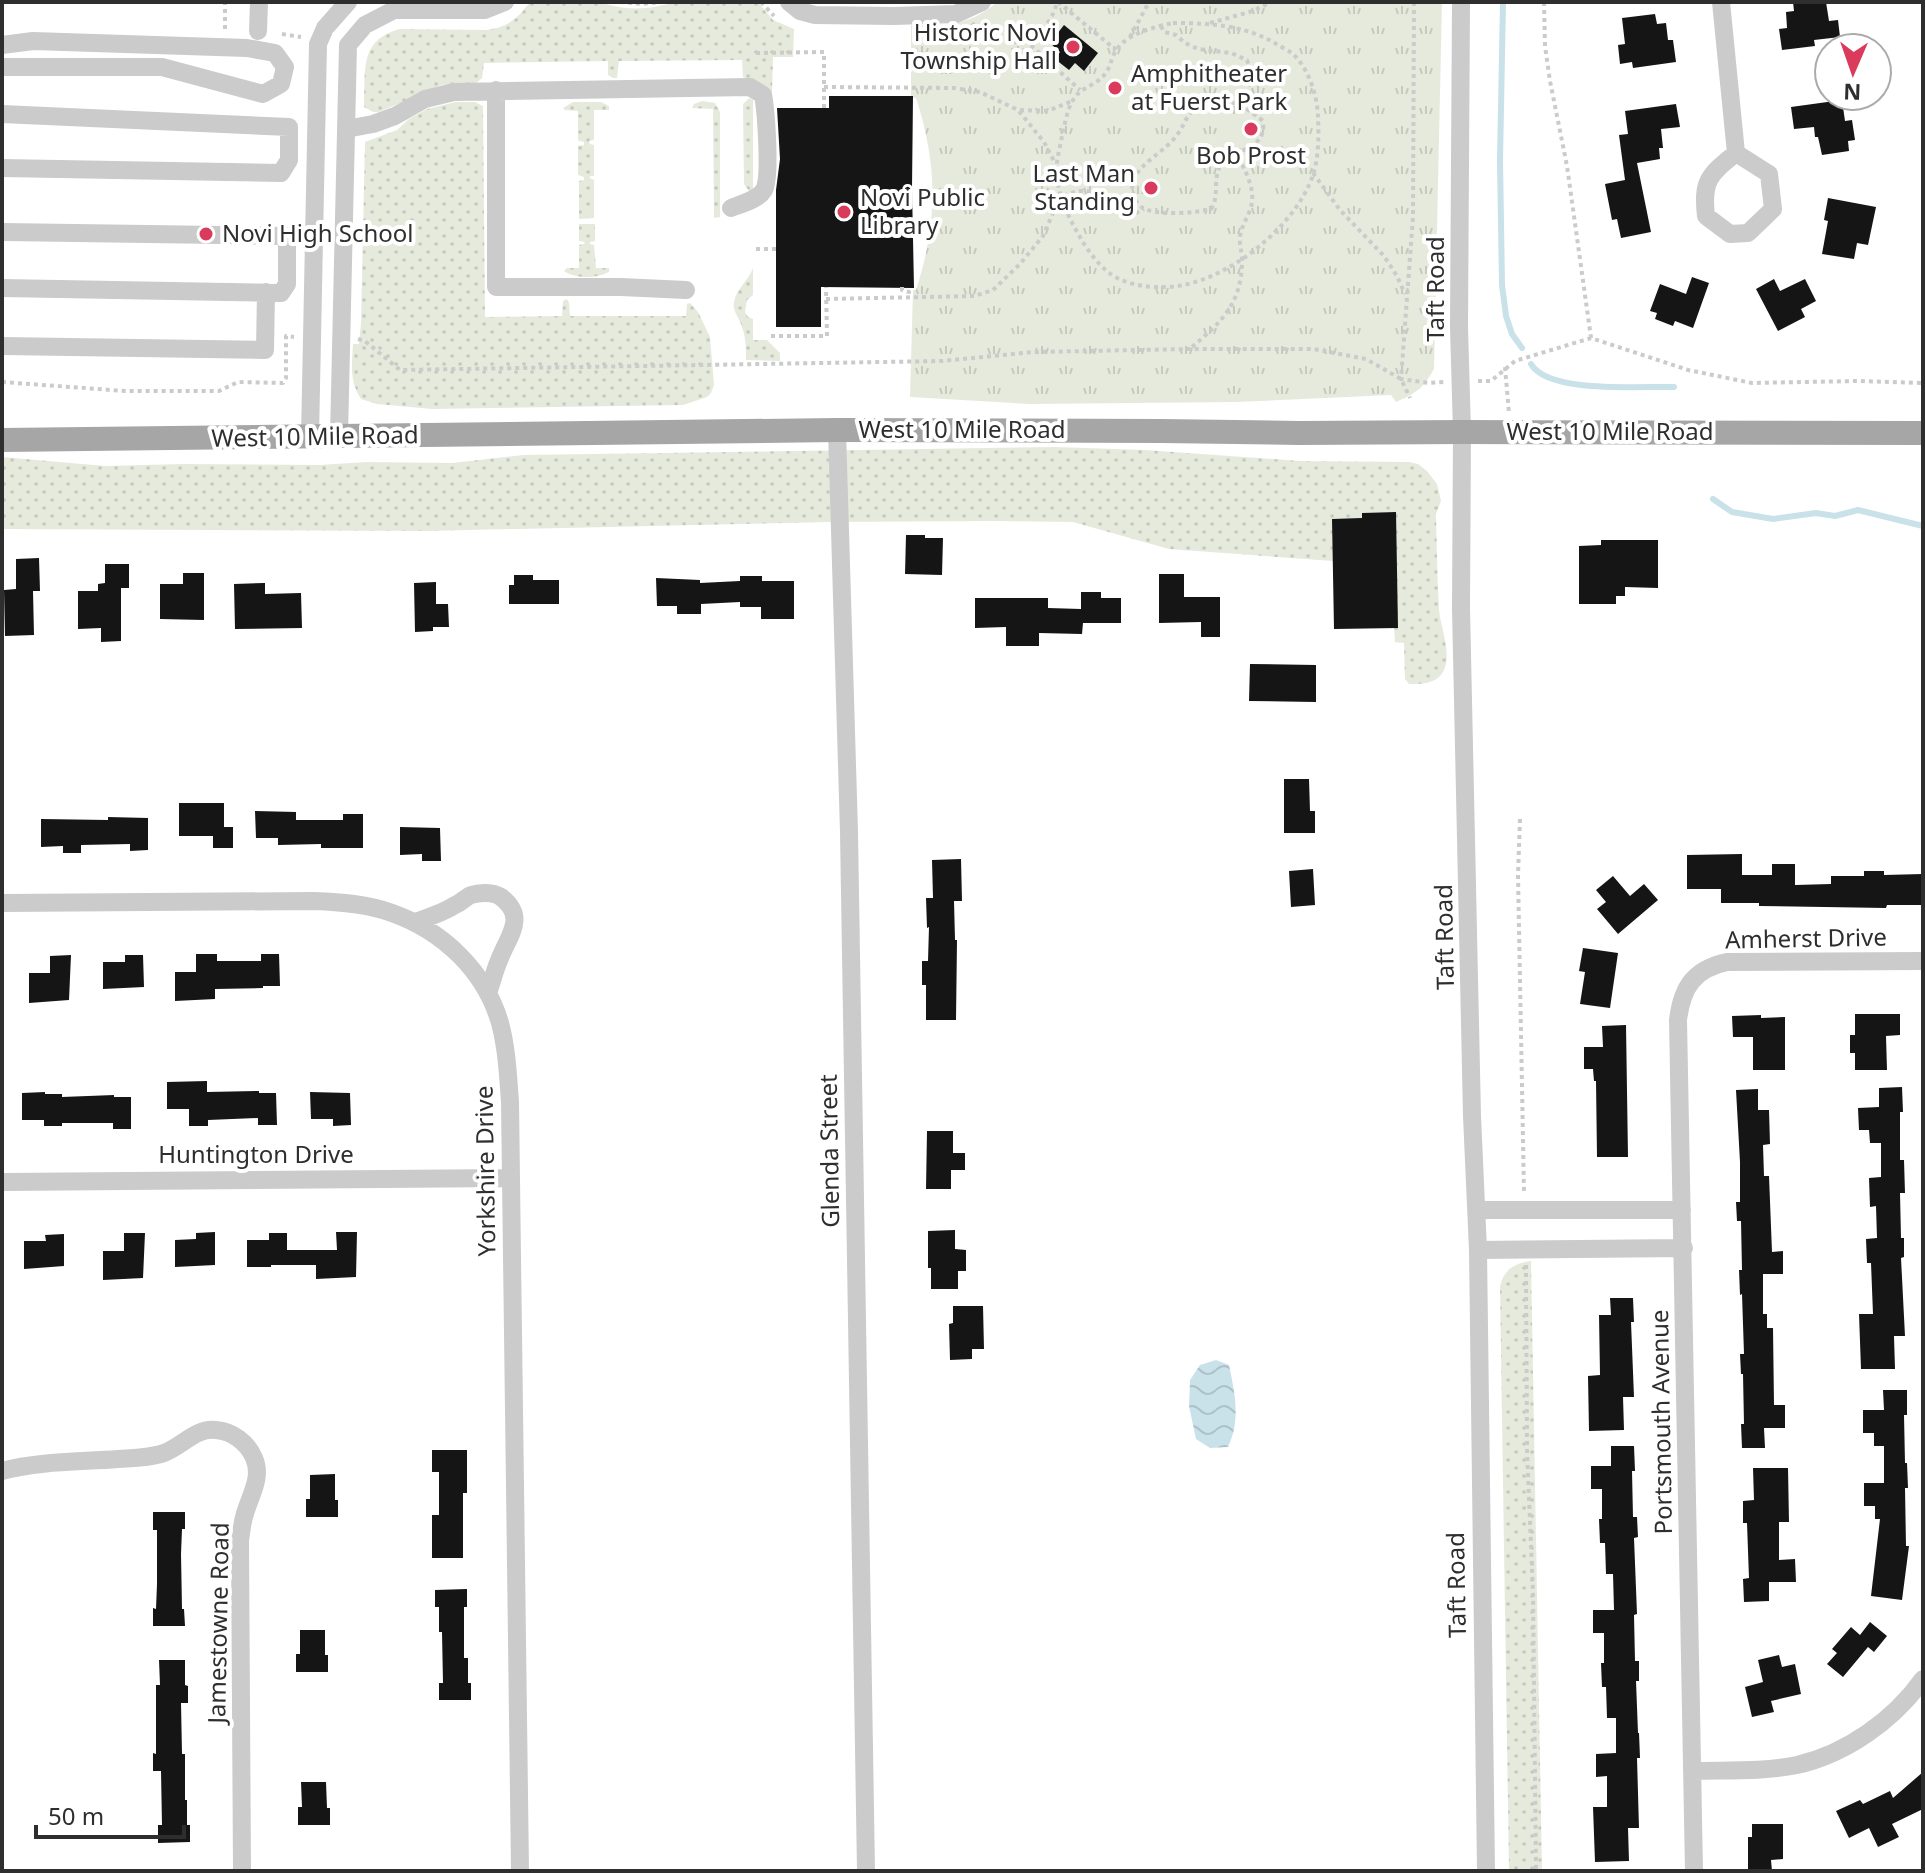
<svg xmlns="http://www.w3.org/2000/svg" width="1925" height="1873" font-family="'Noto Sans',sans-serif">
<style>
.grass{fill:url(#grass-dots)}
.park{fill:url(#park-tufts)}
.water{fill:url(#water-waves)}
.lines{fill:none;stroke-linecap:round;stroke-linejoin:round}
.stream{stroke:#c9e1e9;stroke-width:6}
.building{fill:#151515}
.path{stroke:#cbcbcb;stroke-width:4;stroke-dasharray:4 4;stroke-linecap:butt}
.minor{stroke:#cbcbcb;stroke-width:18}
.major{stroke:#a6a6a6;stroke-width:24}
.poi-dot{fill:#da3a5b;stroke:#fff;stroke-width:3}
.labels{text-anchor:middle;stroke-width:8;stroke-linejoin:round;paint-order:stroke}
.poi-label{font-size:24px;fill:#2e2e2e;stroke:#fff;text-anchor:start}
.street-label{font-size:24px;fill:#2e2e2e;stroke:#fff}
</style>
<defs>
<pattern id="grass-dots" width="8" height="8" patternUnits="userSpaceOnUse" patternTransform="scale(2)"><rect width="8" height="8" fill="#e6eadc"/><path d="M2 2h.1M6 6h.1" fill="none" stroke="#c6c9bd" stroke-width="1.8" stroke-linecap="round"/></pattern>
<pattern id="park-tufts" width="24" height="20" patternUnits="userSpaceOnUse" patternTransform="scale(2)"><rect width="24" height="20" fill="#e6eadc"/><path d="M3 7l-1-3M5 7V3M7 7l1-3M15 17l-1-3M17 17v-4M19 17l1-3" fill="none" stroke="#c6c9bd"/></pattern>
<pattern id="water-waves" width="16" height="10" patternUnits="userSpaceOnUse" patternTransform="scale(2)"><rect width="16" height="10" fill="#c9e1e9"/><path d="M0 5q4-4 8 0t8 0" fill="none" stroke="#adc1c8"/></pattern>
</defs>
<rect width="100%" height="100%" fill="#fff"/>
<path class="grass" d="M530 2H600C623 11 651 10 674 2H758L773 20 794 29 793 57H773L772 95 764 86 743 77 742 60 619 61 617 78H613L608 75V61L484 63 482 78 476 83 442 85 379 112H373L364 107C366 72 358 40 400 29L486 30C508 27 517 19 530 2Z
M749 98 753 100V191H749L744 184 743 104Z
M702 101 715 103 720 112V217L714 218 713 109 692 108 694 104Z
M456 102H475L483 106 485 317 562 316 563 301 567 299 569 303 570 316H686L687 304 690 303 698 312 710 337 714 385 711 393 707 397 683 405 432 409 377 404 361 399C349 381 352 364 353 344H359L361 323 365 142 397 130 409 119 427 109Z
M573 102H601L609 106V110H594V140L589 141 590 144 594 145V176H590V178L594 180V218L579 219V181L584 180V177L578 175V146L584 145V142L579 141 578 139V111L565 110 563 108Z
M579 224H595V241L590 242V244L594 245 596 268H609V272C596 279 576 279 564 271L567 268H579V245L584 244 585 242 579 241Z
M753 268V295L747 300 745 312 748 317 753 319V340H767L780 353V361L746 360C746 349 746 338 742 327 740 319 732 311 734 302 736 289 749 280 753 268Z
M1055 447 1145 450 1300 461 1409 462 1418 464 1427 471 1437 484 1441 501 1436 514C1437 546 1437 578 1439 609 1440 628 1453 653 1443 672 1436 684 1422 684 1409 684L1405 679 1404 643 1395 642 1394 628H1397L1395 512 1363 513 1362 518 1333 561 1169 549 1073 522 991 521 828 522 426 531 2 529V457L105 466 183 464 320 465 367 462 452 463 523 455Z
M1531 1261 1542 1871H1509L1500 1287C1503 1270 1515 1263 1531 1261Z"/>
<path class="park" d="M997 2H1442L1434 369C1423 388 1417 393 1396 402L1391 395 1237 402 1030 404 910 397 913 290H916C938 222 938 166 916 98L911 97V25C946 25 970 26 997 2Z"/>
<path class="water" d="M1216 1360 1229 1365C1235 1394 1241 1420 1228 1447L1210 1448 1196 1439 1189 1406 1190 1380 1200 1365Z"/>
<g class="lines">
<path class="stream" d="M1503 2 1500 160 1502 285 1506 316 1512 334 1522 348
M1531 364C1548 394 1642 386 1674 387
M1713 499 1732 512 1773 519 1816 513 1835 516 1858 510 1923 526"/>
</g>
<path class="building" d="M1793 2H1826L1829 21 1838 20 1840 37 1814 40 1815 46 1782 50 1779 29 1787 28 1786 12 1794 11Z
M1655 14 1657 24 1666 23 1668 40H1673L1676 62 1633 68 1632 62 1620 64 1618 45 1625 44 1622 18Z
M1064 25 1098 53 1084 71 1075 63 1069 70 1055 59 1060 52 1050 43Z
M829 96H913L912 188 914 288 821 287V327H776V190L780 159 777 108H829Z
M1842 100 1845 121 1852 120 1855 140 1848 141 1849 151 1822 155 1818 137H1815L1814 127 1794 129 1791 107Z
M1676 104 1680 127 1661 129 1663 148H1659L1660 159 1637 163 1651 232 1621 238 1617 219 1612 220 1605 184 1625 180 1619 135 1628 134 1625 111Z
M1828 198 1876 207 1868 245 1857 243 1854 259 1822 254 1828 221 1824 220Z
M1692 277 1709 283 1693 328 1675 321 1673 326 1655 319 1657 313 1650 311 1660 284 1686 294Z
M1774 279 1780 291 1805 279 1816 301 1801 309 1805 317 1778 331 1756 289Z
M1396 512 1398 628 1334 629 1332 519 1362 518V513Z
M906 535H925V538H943L942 575 905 574Z
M1601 540H1658V588L1625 587V596H1616V604H1579V546L1601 545Z
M39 558 40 591H33L34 635 5 636 4 590 16 589V559Z
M105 564H129V588H121V641L101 642V628L78 629V591H98V584L105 583Z
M183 573H204V620L160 619V584H183Z
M1159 574H1184V597H1220V637H1201V622L1159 623Z
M514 575H533V580H559V604H509V585H514Z
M740 576H762V581H794V619H761V607H740V602L701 604V614H677V606H657L656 578 700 580V583L740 581Z
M436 582V604H448L449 627H433V631L415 632 414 583Z
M265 583V594L301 593 302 628 235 629 234 584Z
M1081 592H1101V598H1121V623H1083L1082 634 1039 633V646H1006V627L975 628V598H1048V608L1081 609Z
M1250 664 1316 665V702L1249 701Z
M1284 779H1309L1310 811H1315V833H1284Z
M179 803H224V827H233V848H213V836H179Z
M255 811 296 812V820H343V814H363V848H321V844L278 845V838H256Z
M108 817 148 818V850L130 851V844L81 845V853H63V846L41 847V819L108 820Z
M400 827 440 828 441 861H422V854L400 855Z
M1742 854V875H1772V864H1795V885L1831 884V876H1864V871H1884V875L1923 874V905H1887L1886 908 1759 906V903H1721V889H1687V855Z
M961 859 962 901H954L955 940H957L956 1020H926V985H922V961H928L929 927 927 928 926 898H933L932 860Z
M1313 869 1315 905 1291 907 1289 871Z
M1613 876 1630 896 1644 884 1658 900 1618 934 1597 909 1606 902 1596 890Z
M1583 948 1618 953 1610 1008 1580 1004 1585 972 1579 971Z
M196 954H217V961H261V954H279L280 986H263V988L215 989V999L175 1001V972H196Z
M71 955 69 1000 29 1003V973H50V956Z
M125 955H143L144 987 103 989V962H125Z
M1855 1014H1900V1035L1886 1036 1887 1070H1855V1053H1850V1035H1855Z
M1761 1015V1018L1785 1017V1070H1753V1037H1733L1732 1016Z
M1626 1025 1628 1157H1597L1596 1081H1594L1593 1069H1584V1047H1603L1602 1026Z
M207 1081V1092L259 1091V1093H276L277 1125H258V1118L208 1120V1126H189V1109H167V1082Z
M1902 1087 1903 1112H1900V1160H1904L1905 1193H1900L1901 1238H1904V1257L1901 1258 1905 1336H1894L1895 1369H1861L1859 1314H1873L1871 1263H1867L1866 1239 1877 1238 1876 1206 1870 1207 1869 1178 1881 1177V1143H1870L1869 1130H1859L1858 1108 1879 1107V1088Z
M1758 1089V1110H1769L1770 1144 1763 1145 1764 1176H1769L1772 1252 1783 1251V1274H1763V1314H1767V1328H1773L1774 1405H1785V1428H1764L1765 1448H1742L1741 1424H1744L1743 1374H1741L1740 1354H1744L1742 1294 1740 1295 1739 1270H1742L1741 1221H1737L1736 1202H1740V1162L1736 1090Z
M45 1092V1094H62V1097L114 1095V1097H131V1129H113V1123H62V1126H44V1120H22V1093Z
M310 1092 350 1093 351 1125 333 1126V1119H311Z
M927 1131H953V1153H965V1170H951V1189H926Z
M955 1230V1249L966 1250V1271H958V1289H931V1268H928V1231Z
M215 1232V1265L175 1267V1240L196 1239V1233Z
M336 1232H357L356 1277 316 1279V1265H271V1267H247V1240H269V1233H287V1250H337Z
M124 1233H145L143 1278 103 1280V1251H124Z
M64 1234V1266L24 1269V1241H46L45 1235Z
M1610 1298H1633L1634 1322H1631L1634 1397H1623L1624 1430 1589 1431 1588 1376 1600 1375 1599 1315H1611Z
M953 1306H983L984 1349H972V1359L950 1360 949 1324 953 1323Z
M1883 1390H1907V1415H1904L1905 1463H1907L1908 1488H1905L1906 1546H1909L1902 1600 1871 1596 1880 1519H1875V1506H1864V1483H1884V1446H1874V1433H1863V1410H1884Z
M1611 1446H1634L1635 1471H1632L1633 1517H1637L1638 1537 1634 1538 1637 1614 1634 1615 1635 1661H1639V1681H1636L1638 1733H1639L1640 1758H1637L1639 1828H1628L1629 1861 1595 1862 1593 1807H1607V1776L1596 1777V1754L1616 1753V1718H1607L1606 1687H1602L1601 1663H1604V1633H1593V1610H1614L1613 1574H1606L1605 1543H1600L1599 1519H1602V1489H1591V1466H1611Z
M432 1450H467V1493H463V1558H432V1515H439V1472H432Z
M1753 1468H1788L1789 1522H1779V1560L1795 1559 1796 1582H1769V1601L1744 1602 1743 1579 1749 1578 1747 1523H1743V1501L1754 1500Z
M335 1474V1500H338V1517H306V1499H310V1475Z
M153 1512H185V1529H182L181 1554 182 1609H184L185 1626H153V1608L156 1609 157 1584V1530H153Z
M467 1589V1607H464V1658H468V1683H471V1700H439V1683H443L442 1632H439V1607H435V1590Z
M1870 1622 1887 1636 1874 1652 1868 1647 1843 1677 1827 1664 1837 1653 1832 1649 1851 1627 1860 1635Z
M300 1630H325V1655H328V1672H296V1654H300Z
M1779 1655 1782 1667 1795 1664 1801 1694 1771 1701 1774 1712 1752 1717 1745 1687 1763 1682 1758 1660Z
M159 1660H185V1685L188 1686V1703H181L182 1754H185V1800H187V1825H190V1842L158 1843V1825H162L161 1771H153V1753L156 1754V1685H160Z
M1923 1772V1809L1892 1824 1899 1837 1878 1847 1869 1828 1849 1838 1836 1811 1860 1800 1863 1804 1890 1791 1893 1798Z
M301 1782H326L327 1808H330V1825H298V1807H302Z
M1752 1824H1783V1859L1771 1860 1772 1871H1748V1837H1752Z"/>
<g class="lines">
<path class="path" d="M620 2 642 4 661 2
M761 2 774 16
M1058 2 1116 50
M1414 2 1413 217 1401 379 1429 383 1445 382
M1544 2 1545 46 1550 81 1567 166 1591 338
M972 23C999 58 1048 43 1057 2
M1173 23C1210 23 1246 25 1278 45 1283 48 1290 51 1294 55 1309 70 1317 95 1318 116 1319 139 1319 166 1308 187 1285 236 1215 290 1159 287 1144 287 1126 284 1112 275 1099 266 1089 252 1081 239 1068 216 1055 192 1057 165 1057 155 1061 145 1062 135 1065 124 1067 110 1073 100 1080 87 1096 86 1105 74 1110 68 1111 60 1115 52 1125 34 1154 27 1173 23Z
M1210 23 1253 11 1271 2
M1161 26 1164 32 1176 35 1185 43 1198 49 1231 53 1247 60 1252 74 1242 105
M225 29V2
M282 34 301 37
M1130 37 1149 2
M1025 40 1080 90
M756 53 824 52V108
M824 87 954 88 980 92 1018 110 1044 142 1055 163
M1208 101C1234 99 1244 106 1263 121 1267 152 1233 147 1221 165 1212 178 1220 196 1211 209 1196 213 1157 216 1143 208 1138 205 1134 199 1133 193 1131 187 1133 181 1136 175 1145 161 1161 153 1172 141 1188 124 1183 112 1208 101Z
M1020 110 1048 111 1072 101
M1313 173 1340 210 1384 256 1397 276 1405 294
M756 249H776
M902 287V290L909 292V297
M826 299 974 296 993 290 1020 264 1043 236 1060 197C1069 194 1078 190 1086 191 1106 192 1108 212 1132 215L1144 209
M771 336H827L826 287
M358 339 365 341 400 370 942 361 1034 352 1190 349H1313L1366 359 1401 379 1410 398
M1192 347C1223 321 1242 302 1242 260 1242 251 1239 245 1240 236 1242 225 1248 217 1251 207 1256 189 1245 170 1237 155
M1505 367 1509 413
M1478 381H1491L1515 361 1591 338 1688 370 1752 383 1857 381 1923 383
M2 382 125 391H219L238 382 283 383 286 378V336L294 337
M1520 819 1518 875 1524 1192
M1526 1265 1527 1450 1533 1592 1536 1871"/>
<path class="minor" d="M789 2 800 11 815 15 894 16 956 14 982 2
M1461 2 1459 327 1462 432 1461 608 1472 1116 1478 1250 1486 1871
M1721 2 1736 153
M258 31 259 2
M2 45 33 41 247 48 275 53 285 67 281 84 263 94 162 67H2
M496 90V287H621L686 290
M2 114 289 127V160L281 173 2 168
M346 129 373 124 395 116 425 99 454 92 750 87 763 95C766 111 771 177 764 190 758 200 741 204 731 208
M1736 153 1769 174 1773 209 1748 233 1730 234 1706 216C1702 180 1709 175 1736 153Z
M2 232 287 236V284L281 293 2 288
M2 346 265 350 266 292
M837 430 849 832 866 1871
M310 436 318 44 325 28 348 2
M339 436 348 45 365 25 394 10H485L505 2
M2 903 314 901C340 902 368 904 392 913 443 931 485 971 500 1023 507 1049 508 1076 510 1102L520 1871
M415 922C429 917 443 913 455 905 461 903 466 897 471 895 480 892 493 892 501 897 527 917 509 935 500 958 495 969 492 982 488 993
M2 1182 511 1178
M1477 1210H1682
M1478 1250 1684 1248
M2 1471C39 1461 80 1462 118 1459 132 1458 147 1458 161 1454 180 1449 195 1427 216 1430 232 1431 248 1443 254 1458 263 1478 249 1497 244 1517 242 1524 241 1533 240 1541L242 1871
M1692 1771C1727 1770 1763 1772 1797 1765 1846 1754 1894 1720 1923 1679
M1694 1871 1678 1020C1682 987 1694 969 1727 962L1923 961"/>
<path class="major" d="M2 440 837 430 1160 431 1299 433 1462 432 1923 433"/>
</g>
<g class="poi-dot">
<circle cx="1073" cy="47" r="8"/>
<circle cx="1115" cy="88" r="8"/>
<circle cx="1251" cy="129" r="8"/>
<circle cx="1151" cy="188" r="8"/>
<circle cx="844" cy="212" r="8"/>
<circle cx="206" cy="234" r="8"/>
</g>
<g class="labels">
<g class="poi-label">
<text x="1057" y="41" text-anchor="end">Historic Novi<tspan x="1057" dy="28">Township Hall</tspan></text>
<text x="1131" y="82">Amphitheater<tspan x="1131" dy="28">at Fuerst Park</tspan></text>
<text x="1251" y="164" text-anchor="middle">Bob Prost</text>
<text x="1135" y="182" text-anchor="end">Last Man<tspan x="1135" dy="28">Standing</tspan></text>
<text x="860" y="206">Novi Public<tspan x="860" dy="28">Library</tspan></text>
<text x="222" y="242">Novi High School</text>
</g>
<g class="street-label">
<text transform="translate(1436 289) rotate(-90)" y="8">Taft Road</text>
<text x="962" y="438">West 10 Mile Road</text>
<text x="1610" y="440">West 10 Mile Road</text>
<text transform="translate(315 437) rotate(-1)" y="8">West 10 Mile Road</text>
<text transform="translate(1445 937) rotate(-91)" y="8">Taft Road</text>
<text transform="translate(1806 939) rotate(-1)" y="8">Amherst Drive</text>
<text transform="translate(830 1151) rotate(-91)" y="8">Glenda Street</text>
<text x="256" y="1163">Huntington Drive</text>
<text transform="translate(486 1171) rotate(-91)" y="8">Yorkshire Drive</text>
<text transform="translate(1662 1422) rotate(-91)" y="8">Portsmouth Avenue</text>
<text transform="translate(1457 1585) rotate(-91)" y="8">Taft Road</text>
<text transform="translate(219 1623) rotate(-89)" y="8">Jamestowne Road</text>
</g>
</g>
<rect width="1925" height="1873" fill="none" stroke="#2e2e2e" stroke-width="8"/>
<g transform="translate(1853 72) rotate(182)"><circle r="38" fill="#ffffff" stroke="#ababab" stroke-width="2"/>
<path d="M0-6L14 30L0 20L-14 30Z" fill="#da3a5b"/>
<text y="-12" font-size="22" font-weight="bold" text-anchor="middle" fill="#2e2e2e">N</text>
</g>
<path d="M36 1825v12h148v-12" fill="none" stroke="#2e2e2e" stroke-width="4"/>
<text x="48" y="1825" font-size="24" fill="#2e2e2e" stroke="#ffffff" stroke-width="6" paint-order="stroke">50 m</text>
</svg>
